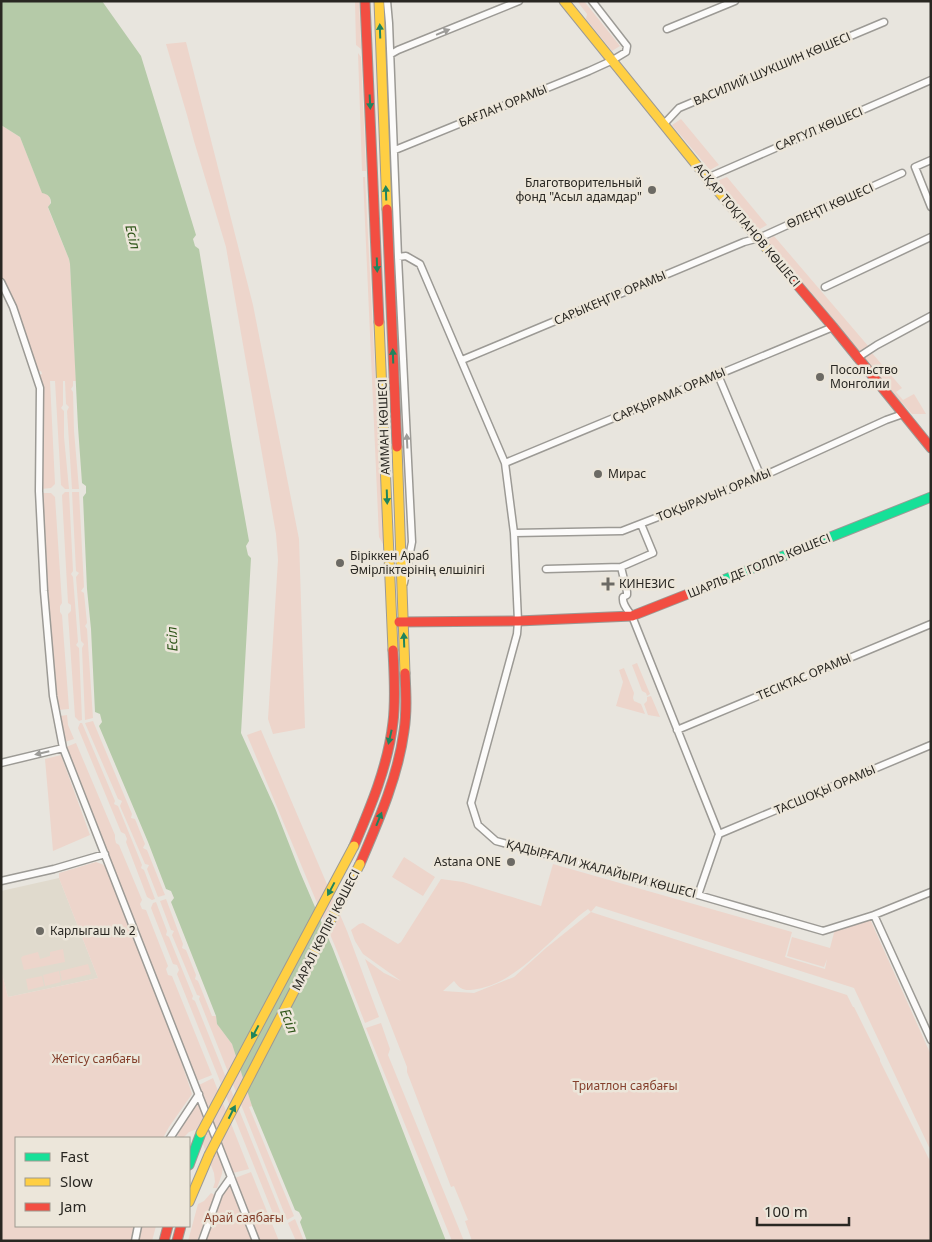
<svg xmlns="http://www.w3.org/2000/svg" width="932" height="1242" font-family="'Noto Sans',sans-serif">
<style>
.built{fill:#e0dacd}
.green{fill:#edd5cb;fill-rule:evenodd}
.water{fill:#b5caa8}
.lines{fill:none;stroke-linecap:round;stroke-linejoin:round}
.street-casing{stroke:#9c9a95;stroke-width:9}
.fast-casing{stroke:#9c9a95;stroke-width:11}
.slow-casing{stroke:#9c9a95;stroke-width:11}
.jam-casing{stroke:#9c9a95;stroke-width:11}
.street{stroke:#fcfbfa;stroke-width:6}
.fast{stroke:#16e098;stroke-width:9}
.slow{stroke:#ffcf43;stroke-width:9}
.jam{stroke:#f24e42;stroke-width:9}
.slow-bridge-casing{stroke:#9c9a95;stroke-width:11;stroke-linecap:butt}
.slow-bridge{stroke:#ffcf43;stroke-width:9}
.oneway{fill:#20845d}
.oneway2{fill:#9d9c99}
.poi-dot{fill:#6c6a64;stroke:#ece6da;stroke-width:2}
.labels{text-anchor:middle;stroke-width:5;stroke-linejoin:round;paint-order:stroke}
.street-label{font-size:12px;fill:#292722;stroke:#ece6da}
.poi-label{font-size:12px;fill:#292722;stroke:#ece6da;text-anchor:start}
.park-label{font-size:12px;fill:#843f2b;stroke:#ece6da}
.water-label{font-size:14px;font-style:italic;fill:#2c5316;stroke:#ece6da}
</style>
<rect width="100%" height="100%" fill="#e8e5de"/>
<path class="built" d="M59 878 98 978 8 997 1 970V891Z"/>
<path class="green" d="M355 1H359L361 49 356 45Z
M577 1H584L620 46 612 51 586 19 587 14Z
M186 42 253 305 299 539 305 728 273 734 268 719 278 560 276 534 226 247 194 141 187 115 166 44Z
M358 53 361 57 366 171H362Z
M681 119 719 165 710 170 672 125Z
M1 125 20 137 42 192C50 194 53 201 48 208L69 259 70 264 76 381H73V386L71 389 73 392 74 431 79 489H72L67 411 69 407 66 404 65 381H63V405L61 408 64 411V437L69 489H65L61 485 55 381H50L55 484 51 488 41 489 44 394 43 388 39 375 42 374 41 371 38 372 12 299 1 278Z
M363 177H365L384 546 379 537Z
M727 177 767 225 758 230 717 181Z
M774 236 869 347 858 354 766 241Z
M872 353 902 388 896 392 903 400 914 394 926 414H912L862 359Z
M65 492H69L73 571 71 574 73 577 78 642 76 645 79 648 82 720 79 721 75 717 68 614 71 611V605L68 603 62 495Z
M72 492H79L84 587 81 591 84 593 87 623 85 626 87 629 93 718 85 720 82 648 84 644 81 641 76 577 79 573 76 571Z
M42 493H51L55 497 62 603 60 606V612L62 615 69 709 58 710 43 537Z
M637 663 650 694 647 696 646 693 642 691 632 665Z
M624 668 634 693 633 698 634 701 641 704 645 714 616 706 623 682 619 670Z
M651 696 660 717 648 715 644 704 647 701V697Z
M67 715 68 725 74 739 65 742 60 716Z
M93 721 132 814 131 818 135 819 145 844 143 848 147 850 165 895 158 897 147 869 149 865 145 864 120 806 122 801 118 799 85 723Z
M80 723H82L115 801 114 804 118 806 142 865 141 868 144 870 155 899 152 900 147 897 126 842 127 839 125 834 121 832 78 728Z
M261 730 347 931 379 1017 365 1023 337 951 247 735Z
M76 743 115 835V839L116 843 119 845 142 900 140 904 142 909 146 910 168 966 166 969 168 975 172 976 212 1075 197 1081 66 747Z
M61 755 90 835 53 851 45 759Z
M404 857 435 877 423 896 392 877Z
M96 862 102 864 107 868 177 1049 192 1094 169 1127 163 1138H16V1226H135L132 1241H1V970L8 997 98 978 59 878V873Z
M553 864 792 932 785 957 825 969 827 959 824 967 787 956 792 937 830 948 835 929 870 919 931 1055V1148L929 1147 854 988 596 906 591 912 847 995 853 1007H854L880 1059V1061L931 1163V1241H472L465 1221 468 1220 454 1186 451 1187 407 1072V1067L365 959 384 973 401 981 363 954 355 941 351 930 359 924 363 923 398 944 401 942 441 879 463 882 541 906ZM588 909 591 912 546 948 514 977 474 993 443 991 454 981C461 991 466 991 477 989 520 982 554 933 588 909Z
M166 899 183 944 182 948 186 950 196 975 195 979 198 981 212 1016H216L217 1024 232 1044 252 1106 249 1107 294 1216 287 1220 199 999 200 996 197 995 172 935 174 931 171 930 160 901Z
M156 902 167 931 166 935 169 937 193 996 192 999 195 1001 284 1221 281 1223 276 1221 177 974 179 970 177 965 173 964 151 908 153 903Z
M63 949 65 962 24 970 21 958 23 956 38 952 40 959 50 956V952Z
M88 964 91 974 62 981 60 971Z
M59 971 61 982 45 986 43 975Z
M42 976 44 986 28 990 26 979Z
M381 1023 390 1049 388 1055 464 1241H452L366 1028Z
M213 1078 249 1169 233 1173 199 1085Z
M197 1102 201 1105 223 1165 222 1174 217 1188H213L215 1182 214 1173 197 1129 189 1132 183 1138 177 1136 196 1103Z
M251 1172 279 1241H205L211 1224 213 1229 216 1224 214 1217 227 1186 231 1185 232 1186 235 1178Z
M211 1193 215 1195 197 1241H188L198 1204 204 1201Z
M295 1219 304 1241H296L288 1223Z
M142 1226H156L152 1241H139Z"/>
<path class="water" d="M1 1H102L141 56 196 235 193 239 195 246 199 249 232 446 249 541 246 546 248 555 251 558 241 733 275 808 300 872 333 949 418 1170 446 1241H307L300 1222 302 1218 299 1212 295 1210 252 1106 232 1044 217 1024 216 1016 171 902 174 898 171 891 166 889 148 842 99 726 102 722 100 714 95 712 91 629 87 589 83 497 86 493V486L82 483 78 427 70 264 69 259 48 207 51 203C51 197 48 194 42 193L20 137 1 125Z"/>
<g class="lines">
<defs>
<path id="street" d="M387 1 389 23 398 257 412 542 404 583
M667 29 735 1
M391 54 398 50 519 1
M664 124 679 108 884 22
M395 150 589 71 611 61 626 52 627 46 592 1
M931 160 915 167 931 207
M707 178 931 80
M398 257 406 256 420 264 505 463 514 533 518 621 517 634 471 803 478 825 496 841 698 895 823 931 874 915 931 892
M1 282 13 307 40 388 39 491 44 591 53 696 63 748 256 1241
M825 287 931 237
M857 358 877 345 931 316
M462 360 744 242 759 238 902 173
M718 375 761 477
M505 463 833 327
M514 533 622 531 761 477 886 420 903 414
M621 567 627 592V595L623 597C622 605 628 610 632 616L719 834 698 895
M546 569 621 567 653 553 641 524
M677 730 931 624
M1 763 63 748
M719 834 931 745
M1 881 54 869 105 854
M874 915 931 1040
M170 1138 199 1094
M135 1241 138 1226
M202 1241 219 1194 231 1177"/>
<path id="fast" d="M698 590 931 497
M189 1165 201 1133"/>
<path id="slow" d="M379 1 387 209
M564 1 707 178 783 268
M379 322 393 650
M397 447 405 673
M189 1202 209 1155"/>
<path id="jam" d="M365 1 379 322
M387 209 397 447
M783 268 833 327 931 448
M399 622 518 621 632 616 698 590
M354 846C371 806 388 766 393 722 396 698 394 674 393 650
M360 864C378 822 398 777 404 731 407 712 406 693 405 673
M164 1241 168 1226
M177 1241 181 1226"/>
</defs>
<use href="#street" class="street-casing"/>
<use href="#fast" class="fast-casing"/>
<use href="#slow" class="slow-casing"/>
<use href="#jam" class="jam-casing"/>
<use href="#street" class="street"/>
<use href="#fast" class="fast"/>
<use href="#slow" class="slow"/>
<use href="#jam" class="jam"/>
<defs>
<path id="slow-bridge" d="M201 1133 354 846
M209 1155 360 864"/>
</defs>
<use href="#slow-bridge" class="slow-bridge-casing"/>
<use href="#slow-bridge" class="slow-bridge"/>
</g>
<defs><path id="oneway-solid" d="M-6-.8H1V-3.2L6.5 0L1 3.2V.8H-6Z" transform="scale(1.25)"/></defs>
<g class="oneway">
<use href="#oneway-solid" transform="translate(380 31) rotate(-92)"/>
<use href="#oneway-solid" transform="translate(370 102) rotate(87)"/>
<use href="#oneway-solid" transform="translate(386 193) rotate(-92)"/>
<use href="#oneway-solid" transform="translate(377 265) rotate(88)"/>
<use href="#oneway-solid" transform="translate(393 356) rotate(-92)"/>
<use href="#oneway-solid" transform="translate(387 497) rotate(88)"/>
<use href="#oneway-solid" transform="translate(404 640) rotate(-92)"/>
<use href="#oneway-solid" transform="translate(390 737) rotate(103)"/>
<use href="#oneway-solid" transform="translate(379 819) rotate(-68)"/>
<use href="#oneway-solid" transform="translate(331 889) rotate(118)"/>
<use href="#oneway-solid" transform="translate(255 1032) rotate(118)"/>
<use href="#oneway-solid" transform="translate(232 1112) rotate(-63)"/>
</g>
<g class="oneway2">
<use href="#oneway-solid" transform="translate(443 32) rotate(-22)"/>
<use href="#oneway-solid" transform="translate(407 441) rotate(-93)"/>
<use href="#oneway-solid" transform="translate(42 753) rotate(167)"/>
</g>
<g class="poi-dot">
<circle cx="652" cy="190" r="5"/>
<circle cx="820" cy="377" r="5"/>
<circle cx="598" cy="474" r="5"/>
<circle cx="340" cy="563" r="5"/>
<path d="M605.5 576.5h5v5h5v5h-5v5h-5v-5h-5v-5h5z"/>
<circle cx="511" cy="862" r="5"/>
<circle cx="40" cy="931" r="5"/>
</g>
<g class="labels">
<g class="street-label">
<text transform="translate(772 69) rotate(-23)" y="4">ВАСИЛИЙ ШУКШИН КӨШЕСІ</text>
<text transform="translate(503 106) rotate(-22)" y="4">БАҒЛАН ОРАМЫ</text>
<text transform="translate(819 129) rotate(-23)" y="4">САРГҮЛ КӨШЕСІ</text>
<text transform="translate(830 206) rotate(-24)" y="4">ӨЛЕҢТІ КӨШЕСІ</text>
<text transform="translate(747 225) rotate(50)" y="4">АСҚАР ТОҚПАНОВ КӨШЕСІ</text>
<text transform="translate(610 298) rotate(-23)" y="4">САРЫКЕҢГІР ОРАМЫ</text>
<text transform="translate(669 395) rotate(-23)" y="4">САРҚЫРАМА ОРАМЫ</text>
<text transform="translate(384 427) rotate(-92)" y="4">АММАН КӨШЕСІ</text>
<text transform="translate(714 495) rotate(-22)" y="4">ТОҚЫРАУЫН ОРАМЫ</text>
<text transform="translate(759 566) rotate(-22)" y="4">ШАРЛЬ ДЕ ГОЛЛЬ КӨШЕСІ</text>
<text transform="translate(804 677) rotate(-23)" y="4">ТЕСІКТАС ОРАМЫ</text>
<text transform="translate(825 790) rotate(-23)" y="4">ТАСШОҚЫ ОРАМЫ</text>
<text transform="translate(601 869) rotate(15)" y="4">ҚАДЫРҒАЛИ ЖАЛАЙЫРИ КӨШЕСІ</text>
<text transform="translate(326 930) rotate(-63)" y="4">МАРАЛ КӨПІРІ КӨШЕСІ</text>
</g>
<g class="poi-label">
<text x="642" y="187" text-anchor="end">Благотворительный<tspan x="642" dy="14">фонд "Асыл адамдар"</tspan></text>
<text x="830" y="374">Посольство<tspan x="830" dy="14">Монголии</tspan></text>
<text x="608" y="478">Мирас</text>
<text x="350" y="560">Біріккен Араб<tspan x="350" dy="14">Әмірліктерінің елшілігі</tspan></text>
<text x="619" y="588">КИНЕЗИС</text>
<text x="501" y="866" text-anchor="end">Astana ONE</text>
<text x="50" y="935">Карлыгаш № 2</text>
</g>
<g class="park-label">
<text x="96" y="1063">Жетісу саябағы</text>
<text x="625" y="1090">Триатлон саябағы</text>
<text x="244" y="1222">Арай саябағы</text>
</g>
<g class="water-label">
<text transform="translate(133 237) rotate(77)" y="5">Есіл</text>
<text transform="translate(172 639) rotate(-92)" y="5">Есіл</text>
<text transform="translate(289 1021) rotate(68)" y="5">Есіл</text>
</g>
</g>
<rect width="932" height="1242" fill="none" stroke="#292722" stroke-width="5"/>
<rect x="15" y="1137" width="175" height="90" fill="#ece6da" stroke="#9e9a90"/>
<rect x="25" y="1153" width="25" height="8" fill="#16e098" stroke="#9e9a90"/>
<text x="60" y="1162" font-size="15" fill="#292722">Fast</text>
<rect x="25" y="1178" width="25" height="8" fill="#ffcf43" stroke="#9e9a90"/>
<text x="60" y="1187" font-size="15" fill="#292722">Slow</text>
<rect x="25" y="1203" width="25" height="8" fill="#f24e42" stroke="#9e9a90"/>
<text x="60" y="1212" font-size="15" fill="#292722">Jam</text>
<path d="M757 1217v8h92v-8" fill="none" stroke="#292722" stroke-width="2.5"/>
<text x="764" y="1217" font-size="15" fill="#292722" stroke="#ece6da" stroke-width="4" paint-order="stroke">100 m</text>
</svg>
